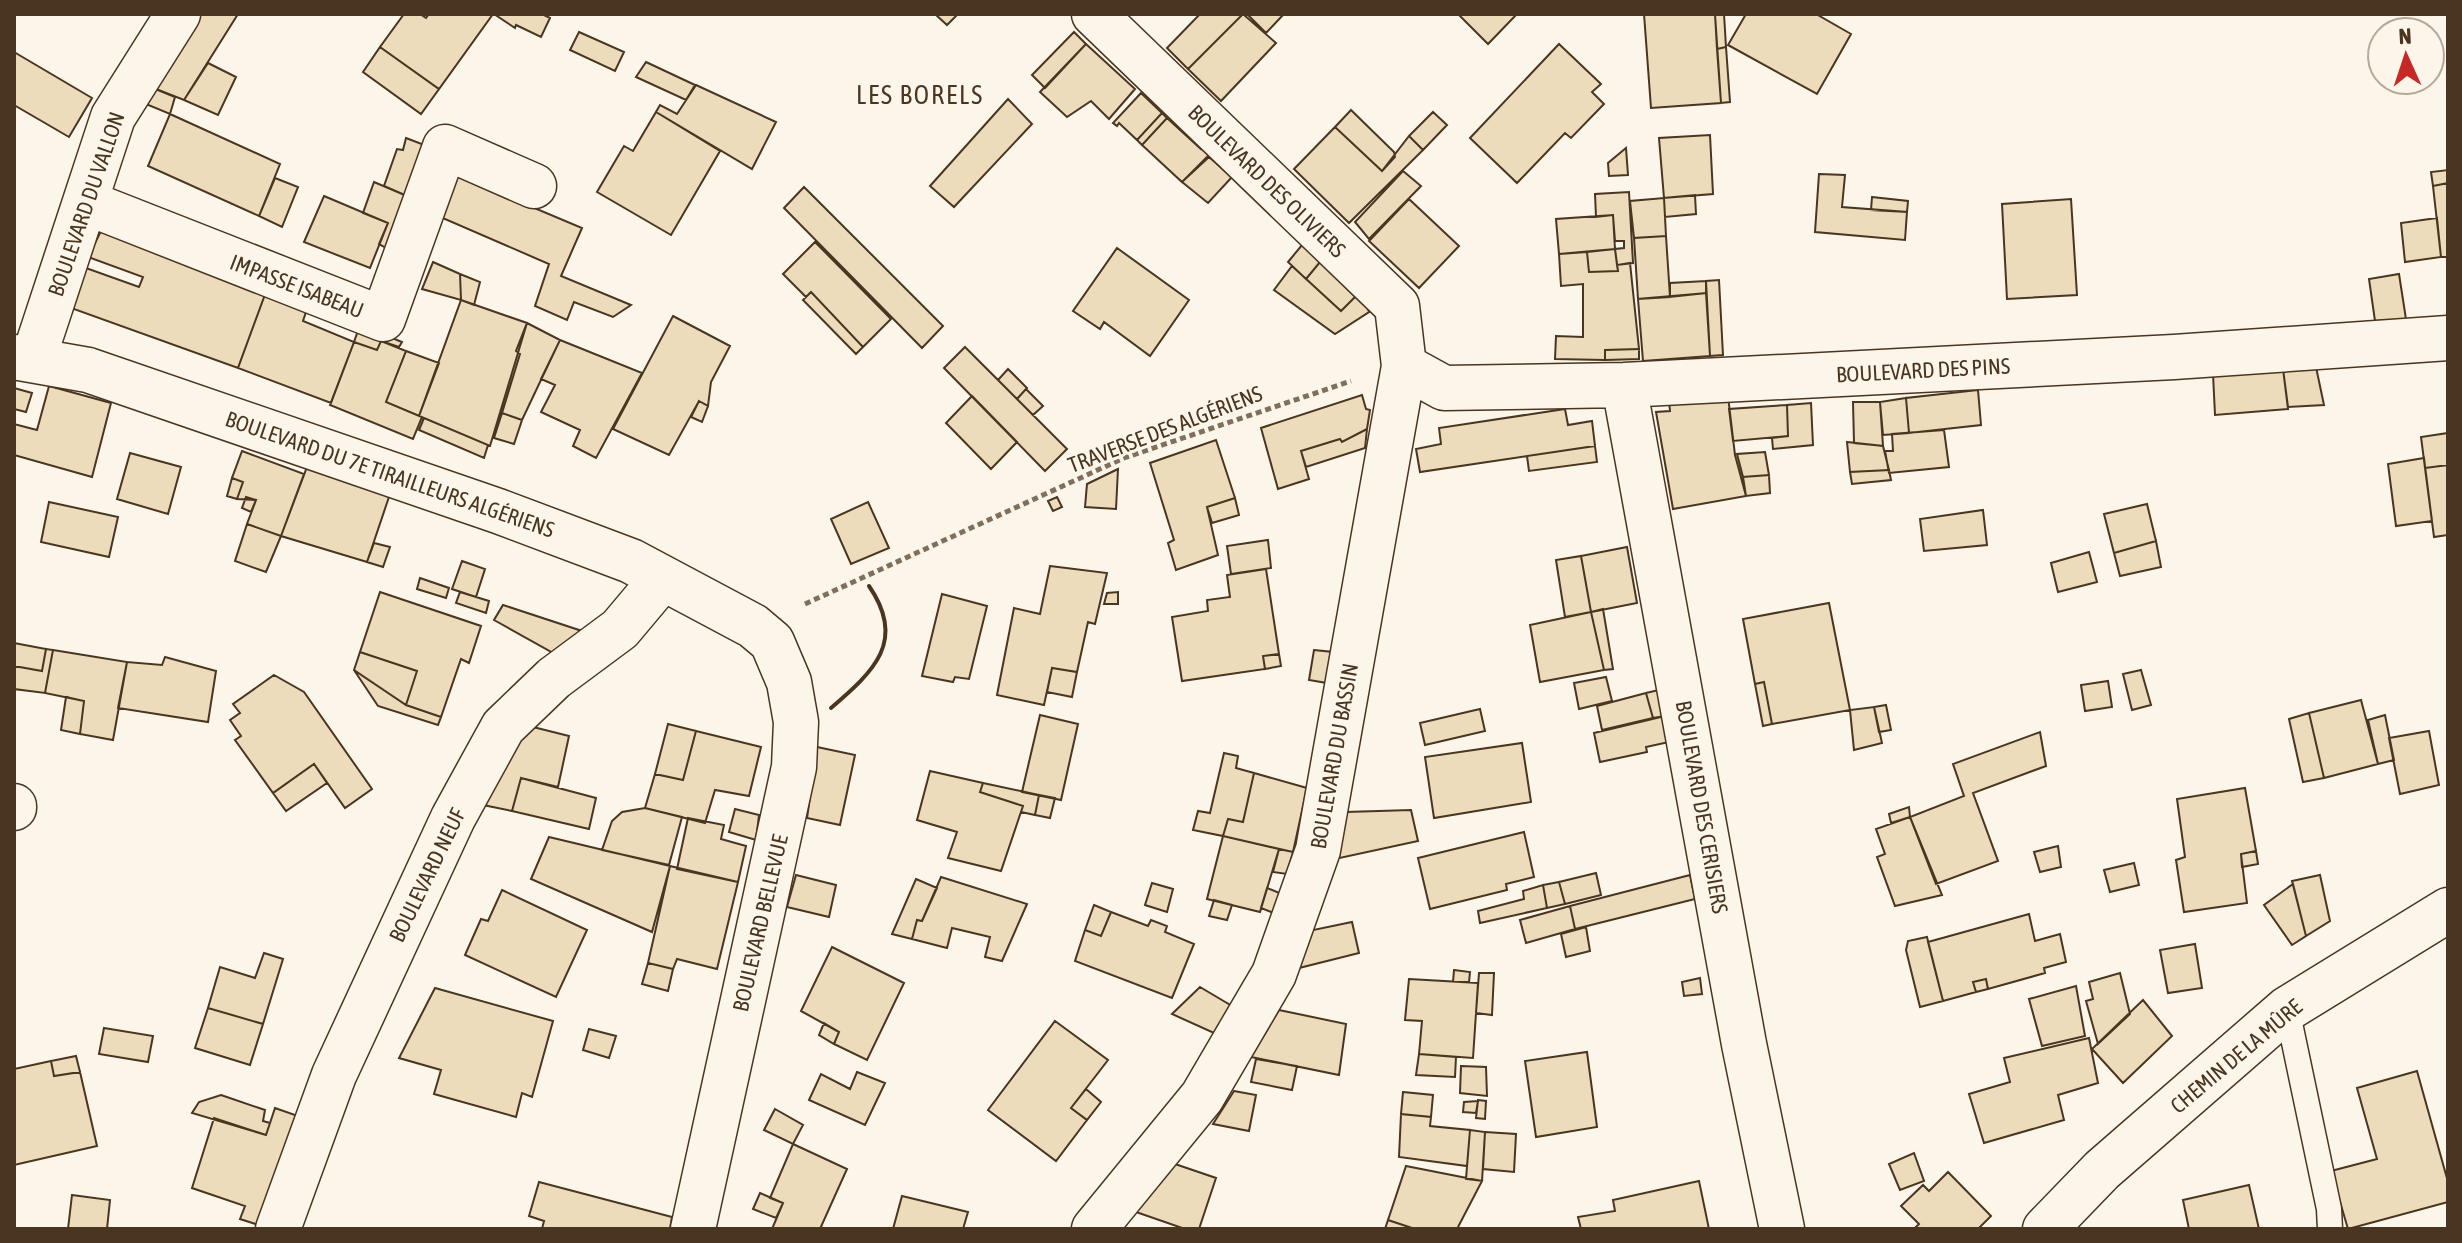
<svg xmlns="http://www.w3.org/2000/svg" width="2462" height="1243" font-family="'Asap Condensed',sans-serif">
<style>
.building{fill:#ecdcbc;stroke:#4a3520;stroke-width:2}
.lines{fill:none;stroke-linecap:round;stroke-linejoin:round}
.lane-casing{stroke:#4a3520;stroke-width:27}
.street-casing{stroke:#4a3520;stroke-width:47}
.path{stroke:#7f6f5c;stroke-width:5;stroke-dasharray:6 4;stroke-linecap:butt}
.lane{stroke:#fbf6e9;stroke-width:24}
.street{stroke:#fbf6e9;stroke-width:44}
.wall{stroke:#4a3520;stroke-width:4}
.labels{text-anchor:middle;stroke-width:6;stroke-linejoin:round;paint-order:stroke}
.street-label{font-size:22px;fill:#4a3520;stroke:#fbf6e9}
.quarter-label{font-size:26px;letter-spacing:2px;fill:#4a3520;stroke:#fbf6e9}
</style>
<rect width="100%" height="100%" fill="#fbf6e9"/>
<path class="building" d="M197 14H238L184 100 151 87Z
M404 14H420L426 18 429 14H493L439 89 380 47Z
M494 14H542L550 18 541 37 516 25 515 28Z
M935 14H958L947 25Z
M1200 14H1243L1188 69 1167 48Z
M1243 14 1276 43 1221 101 1188 69Z
M1247 14H1284L1266 33Z
M1458 14H1517L1488 44Z
M1644 14H1715L1721 103 1651 108Z
M1715 14H1724L1726 47 1717 49Z
M1746 14H1816L1851 34 1817 94 1728 45Z
M579 32 624 52 615 71 570 50Z
M1074 32 1086 44 1045 88 1032 75Z
M1086 44 1135 89 1109 119 1091 101 1067 117 1040 92Z
M1559 44 1601 84 1592 92 1604 104 1571 138 1565 133 1517 183 1470 138Z
M380 47 439 89 421 114 363 72Z
M1726 47 1730 102 1721 103 1717 49Z
M14 52 92 98 69 137 14 105Z
M646 62 695 85 686 100 636 77Z
M208 63 236 77 218 115 184 100Z
M696 85 776 122 752 169 656 112 660 105 677 114Z
M148 86 175 97 170 114 141 102Z
M1141 93 1162 113 1137 140 1119 123 1117 126 1113 123Z
M1008 99 1032 124 954 207 930 186Z
M1351 110 1394 152 1395 157 1382 171 1335 127Z
M656 112 720 151 671 235 597 192 624 146 633 151Z
M1433 112 1447 125 1423 150 1409 136Z
M1162 113 1167 118 1142 145 1137 140Z
M170 114 280 164 259 216 148 166Z
M1167 118 1201 149 1207 143 1214 150 1182 182 1142 145Z
M1335 127 1382 171 1409 136 1423 150 1349 223 1294 169Z
M1710 135 1713 194 1664 198 1659 138Z
M406 138 427 146 407 196 384 186 397 149 403 150Z
M1626 148 1628 175 1609 176 1608 163Z
M1209 157 1232 177 1208 203 1182 182Z
M2448 170V183L2433 186 2431 172Z
M1403 171 1421 186 1369 239 1355 222Z
M1819 174 1845 175 1842 207 1907 212 1905 240 1815 232Z
M456 175 582 228 561 276 631 305 613 317 574 302 567 320 535 306 549 264 438 216Z
M275 178 298 187 282 227 259 216Z
M374 182 407 196 388 249 379 244 388 223 363 213Z
M2448 183V257H2441L2433 186Z
M804 187 943 326 922 348 784 208Z
M1629 192 1633 263 1617 265 1615 249 1624 248V241H1615L1613 215 1596 217 1595 194Z
M1695 195 1696 214 1665 217 1664 198Z
M324 196 388 223 370 268 304 242Z
M1872 197 1908 201 1907 212 1871 210Z
M1664 198 1666 236 1634 238 1630 201Z
M1409 199 1459 246 1419 288 1369 241Z
M2071 199 2077 295 2007 299 2002 204Z
M1613 215 1615 249 1559 254 1556 219Z
M2437 218 2441 257 2405 262 2401 223Z
M105 223 267 289 238 368 71 308 86 268 139 287 143 277 88 257Z
M1666 236 1670 297 1638 299 1634 238Z
M1307 239 1325 256 1306 279 1288 262Z
M815 242 891 319 863 347 811 292 806 297 783 274Z
M1117 248 1189 300 1150 356 1104 322 1100 329 1073 311Z
M1615 249 1618 271 1589 272 1587 252Z
M1587 252 1589 272 1618 271 1617 265 1630 263 1639 349 1605 350V360L1555 359 1556 336 1583 337V284L1561 286 1559 254Z
M1325 256 1361 291 1341 311 1306 279Z
M433 262 460 274 461 300 422 289Z
M1292 266 1341 311 1361 291 1369 312 1335 334 1274 290Z
M460 274 480 282 474 305 461 300Z
M2399 274 2406 319 2375 321 2369 279Z
M1719 280 1723 355 1710 356 1706 281Z
M1706 281V293L1670 297V283Z
M267 289 308 306 303 321 354 342 331 403 238 368Z
M811 292 863 347 856 354 803 300Z
M1706 293 1710 356 1643 361 1638 299Z
M461 300 527 323 490 446 419 416Z
M673 316 730 346 711 382 708 406 699 401 669 455 613 429Z
M527 323 560 340 522 420 502 413 520 354 516 351Z
M360 325 402 342 399 347 381 341 377 350 354 342Z
M560 340 642 373 596 458 573 446 580 430 541 412 555 385 541 379Z
M381 341 406 351 386 402 422 417 413 439 330 405 354 342 377 350Z
M965 347 1067 449 1045 471 944 368Z
M1639 349V359L1605 360V350Z
M406 351 439 363 419 416 386 402Z
M2316 367 2324 405 2288 407 2283 369Z
M1008 369 1027 388 1017 399 998 380Z
M2283 369 2288 409 2215 415 2213 374Z
M49 386 111 403 92 477 14 455V424L37 430Z
M14 388 32 393 26 412 14 409Z
M1026 389 1043 406 1033 415 1017 399Z
M1978 390 1981 425 1909 433 1906 398Z
M1362 395 1366 409 1370 410 1367 429 1342 442 1340 439 1301 451 1309 479 1278 489 1261 428Z
M972 396 1017 442 991 469 946 423Z
M1728 396 1735 455 1746 496 1673 509 1656 412 1670 411 1669 401Z
M1906 398 1909 433 1883 435 1880 402Z
M699 401 708 406 702 422 691 417Z
M1853 402H1880L1883 446 1854 443Z
M1811 403 1813 445 1773 449 1772 438 1788 436 1787 405Z
M1787 405 1788 436 1733 441 1729 409Z
M1565 409 1568 425 1592 421 1595 446 1420 472 1416 449 1441 444 1439 428Z
M502 413 522 420 514 444 494 438Z
M424 418 488 445 484 458 419 430Z
M1367 429 1365 448 1306 467 1301 451 1340 439 1342 442Z
M1944 430 1949 467 1889 473 1885 451H1893L1892 434Z
M2448 433V465L2425 468 2421 437Z
M1216 440 1235 498 1207 507 1218 555 1176 570 1168 543 1174 540 1150 463Z
M1847 442 1883 446 1889 470 1850 472Z
M1595 446 1597 462 1529 471 1527 456Z
M242 451 304 474 281 536 247 524 256 500 237 499 243 482 232 478Z
M1765 452 1769 475 1743 477 1737 454Z
M130 453 181 467 168 514 117 499Z
M2424 458 2432 521 2396 526 2388 464Z
M2448 465V535L2434 537 2425 468Z
M307 467 390 494 367 562 281 536Z
M1118 469 1116 509 1085 507 1087 484Z
M1889 470 1891 480 1852 484 1850 472Z
M1769 475 1770 493 1746 496 1743 477Z
M232 478 243 482 237 499 227 496Z
M246 497 256 500 251 512 242 508Z
M1057 497 1062 507 1053 511 1048 501Z
M1235 498 1239 515 1212 523 1207 507Z
M49 502 118 517 109 557 41 542Z
M868 502 889 548 851 564 831 519Z
M2147 504 2156 541 2114 553 2104 514Z
M1983 510 1987 545 1924 551 1920 519Z
M247 524 281 536 266 572 235 561Z
M1268 540 1271 568 1231 574 1227 546Z
M2156 541 2161 567 2120 576 2114 553Z
M374 543 390 547 383 567 367 562Z
M1627 547 1637 603 1591 612 1581 556Z
M2089 552 2097 582 2058 592 2051 563Z
M1581 556 1591 612 1565 617 1556 560Z
M462 561 485 569 476 597 452 589Z
M1050 566 1107 573 1095 624 1088 622 1077 672 1052 668 1044 705 997 695 1014 608 1040 614Z
M1266 569 1279 654 1263 656 1265 669 1182 681 1172 617 1208 611 1207 600 1230 597 1227 575Z
M420 578 449 588 446 598 417 589Z
M380 592 481 626 469 663 461 659 441 717 406 705 417 671 360 652Z
M460 592 489 601 486 613 456 603Z
M1118 592V604H1104L1107 593Z
M942 594 987 606 969 679 955 677 953 682 922 676Z
M1829 603 1850 710 1772 724 1764 682 1755 684 1743 619Z
M503 605 582 631 555 654 494 620Z
M1603 609 1613 669 1604 670 1591 612Z
M1591 612 1604 670 1540 682 1530 625Z
M14 643 46 649 42 671 14 666Z
M46 649 53 650 45 693 14 689V666L42 671Z
M53 650 127 662 113 740 80 734 84 701 45 693Z
M1314 650 1333 652 1327 683 1309 680Z
M360 652 417 671 406 705 354 670Z
M1279 654 1281 666 1265 669 1263 656Z
M165 657 216 671 208 722 118 708 127 662 162 665Z
M1052 668 1077 672 1072 697 1047 692Z
M354 670 406 705 441 717 438 725 378 706Z
M2141 670 2151 705 2132 710 2123 674Z
M274 675 304 692 372 789 345 808 314 764 273 793 235 740 241 736 230 720 240 713 233 704Z
M1606 677 1612 701 1579 709 1574 683Z
M2108 681 2112 707 2085 711 2081 685Z
M1764 682 1772 724 1763 726 1755 684Z
M1663 689 1665 716 1653 718 1646 693Z
M1646 693 1653 718 1602 730 1597 706Z
M66 697 84 701 80 734 61 730Z
M2361 700 2378 764 2324 778 2309 713Z
M1886 705 1891 730 1879 732 1874 707Z
M1874 707 1882 743 1854 750 1850 710Z
M1480 709 1485 731 1425 745 1420 723Z
M2309 713 2324 778 2303 782 2289 719Z
M1040 715 1078 724 1061 800 1022 792Z
M2385 715 2394 760 2378 764 2368 720Z
M1665 716 1669 742 1646 747 1647 752 1600 762 1594 733Z
M668 724 696 731 683 780 655 774Z
M533 727 569 736 558 787 521 778 512 811 483 805 520 739Z
M696 731 761 747 749 796 715 790 705 823 645 808 655 774 683 780Z
M2429 731 2439 785 2400 794 2389 738Z
M2040 732 2046 766 1973 793 1998 861 1936 884 1910 817 1964 796 1953 764Z
M1522 743 1531 802 1434 818 1425 757Z
M817 747 855 755 840 825 807 818Z
M1224 753 1238 756 1236 768 1254 773 1243 822 1228 819 1223 836 1193 830 1198 811 1210 813Z
M314 764 327 783 286 811 273 793Z
M930 771 983 783 980 792 1023 806 1001 871 948 858 957 832 917 820Z
M1254 773 1307 788 1293 852 1223 836 1228 819 1243 822Z
M521 778 596 798 589 829 512 811Z
M983 783 1039 795 1035 815 1021 812 1023 806 980 792Z
M2245 788 2256 851 2241 854 2247 903 2184 912 2176 860 2185 857 2177 799Z
M1039 795 1055 798 1050 818 1035 815Z
M1909 807 1910 817 1891 823 1889 814Z
M645 808 682 817 669 865 602 850 612 821 622 812Z
M735 809 759 815 756 840 729 832Z
M1411 810 1418 841 1335 859 1346 812Z
M1910 817 1942 895 1895 906 1877 857 1885 854 1876 829Z
M688 818 724 825 721 839 746 846 738 882 677 869Z
M1524 832 1534 877 1506 884 1507 890 1430 909 1418 858Z
M1223 836 1279 849 1260 912 1207 899Z
M549 837 670 866 652 932 531 879Z
M2058 846 2061 867 2040 872 2034 852Z
M1279 849 1293 852 1287 874 1273 872Z
M2256 851 2258 864 2242 867 2241 854Z
M2134 863 2139 885 2110 892 2104 870Z
M670 866 738 882 717 969 677 959 673 969 648 963Z
M1596 873 1601 895 1565 904 1559 882Z
M796 875 836 885 829 917 787 907Z
M1690 875 1695 899 1575 929 1570 906Z
M2320 875 2330 921 2306 936 2292 881Z
M941 877 1027 904 1002 961 985 957 990 937 952 928 947 948 912 939 917 920 922 921Z
M916 879 937 888 922 921 917 920 912 939 892 934Z
M1559 882 1565 904 1547 908 1543 885Z
M1152 883 1173 889 1167 912 1145 905Z
M2293 884 2306 936 2292 945 2264 905Z
M1543 885 1547 908 1480 923 1478 911 1524 899 1523 891Z
M1267 888 1282 894 1276 914 1261 908Z
M502 890 587 930 556 997 465 955 481 919 488 921Z
M1214 900 1232 905 1227 920 1209 916Z
M1094 905 1111 912 1101 936 1085 930Z
M1570 906 1575 929 1526 943 1520 920Z
M1111 912 1148 926 1151 920 1167 926 1165 932 1194 944 1172 998 1075 961 1085 930 1101 936Z
M2029 914 2035 941 2060 934 2066 962 2044 968 2045 973 1988 989 1986 979 1973 982 1976 992 1943 1001 1928 942Z
M1352 922 1359 953 1299 968 1313 930Z
M1586 927 1590 951 1566 957 1561 934Z
M1927 937 1943 1001 1920 1007 1906 950 1908 941Z
M2195 944 2202 988 2168 993 2160 950Z
M832 947 904 983 867 1060 834 1044 839 1032 801 1011Z
M264 953 283 959 263 1024 208 1008 220 967 255 978Z
M648 963 673 969 668 991 642 984Z
M1454 970 1470 972 1469 982H1453Z
M1479 973H1494L1492 1015 1476 1013Z
M2120 973 2130 1014 2098 1044 2086 1001 2093 999 2089 982Z
M1700 978 1702 994 1684 996 1682 982Z
M1409 979 1478 983 1473 1058 1419 1054 1422 1021 1405 1020Z
M1986 979 1988 989 1976 992 1973 982Z
M2076 986 2085 1036 2042 1046 2029 999Z
M1200 987 1232 1006 1214 1033 1172 1014Z
M435 988 553 1021 532 1097 522 1093 516 1117 434 1094 441 1070 399 1058Z
M2143 1000 2172 1036 2123 1083 2092 1049Z
M208 1008 263 1024 250 1065 195 1048Z
M1279 1010 1346 1024 1339 1075 1251 1057Z
M1055 1021 1108 1060 1071 1108 1087 1120 1056 1161 988 1110Z
M824 1023 839 1032 834 1044 819 1035Z
M104 1028 153 1036 148 1062 99 1054Z
M589 1029 616 1036 609 1058 583 1050Z
M2089 1038 2098 1083 2058 1095 2064 1120 1984 1143 1969 1094 2010 1082 2004 1058Z
M1587 1052 1597 1127 1536 1137 1525 1061Z
M1419 1054 1456 1057 1455 1077 1416 1075Z
M76 1056 80 1072 54 1076 51 1061Z
M1256 1059 1297 1066 1292 1090 1251 1082Z
M51 1061 54 1076 80 1072 97 1146 14 1165V1069Z
M1461 1066 1486 1067 1487 1096 1460 1093Z
M2417 1071 2448 1182V1202L2348 1229 2331 1171 2377 1159 2357 1088Z
M857 1072 885 1083 865 1125 809 1100 821 1074 850 1089Z
M1086 1089 1101 1102 1087 1120 1071 1108Z
M1234 1091 1256 1095 1249 1131 1213 1124Z
M1403 1092 1433 1095 1431 1117 1401 1114Z
M221 1095 265 1110 263 1121 270 1123 266 1135 192 1113 199 1102Z
M1478 1100 1486 1101 1485 1119 1476 1118Z
M1478 1101 1476 1113 1463 1112 1464 1102Z
M275 1108 298 1116 262 1226 240 1219 245 1206 192 1188 214 1118 266 1135Z
M775 1109 803 1125 793 1144 764 1130Z
M1401 1114 1431 1117 1430 1126 1470 1130 1467 1166 1399 1157Z
M1470 1130 1485 1132 1482 1181 1466 1179Z
M1485 1132 1516 1134 1514 1172 1483 1169Z
M793 1144 847 1169 820 1229H772L783 1203 770 1198Z
M1914 1153 1924 1181 1900 1190 1889 1164Z
M1175 1164 1216 1178 1199 1229H1185L1136 1212Z
M1406 1166 1482 1181 1457 1229H1415L1388 1220Z
M1948 1172 1991 1216 1978 1229H1914L1919 1224 1901 1206 1923 1185 1929 1191Z
M1699 1181 1709 1229H1581L1578 1217 1615 1211 1613 1200Z
M539 1182 672 1217 670 1229H542L544 1221 529 1216Z
M2249 1185 2259 1229H2189L2183 1200Z
M760 1193 783 1203 776 1218 753 1209Z
M72 1195 110 1200 107 1229H68Z
M902 1196 968 1212 963 1229H893Z
M1388 1220 1415 1229H1385Z"/>
<g class="lines">
<defs>
<path id="lane" d="M2287 1009 2329 1209 2330 1229"/>
<path id="street" d="M1094 14 1397 306 1404 366 1318 850 1274 974 1202 1097 1094 1229
M85 202 383 319 445 147 534 186
M14 357 88 370 498 511 631 561 753 626 772 642 789 682 796 722 794 767 693 1229
M33 360 113 117 178 14
M1404 366 1444 388 1624 385 2174 357 2448 338
M1624 385 1744 1044 1782 1229
M14 806V808
M278 1229 334 1075 453 818 503 727 554 678 620 629 662 579
M2045 1229 2102 1170 2287 1009 2448 910"/>
</defs>
<use href="#lane" class="lane-casing"/>
<use href="#street" class="street-casing"/>
<path class="path" d="M805 604 1124 458 1351 381"/>
<use href="#lane" class="lane"/>
<use href="#street" class="street"/>
<path class="wall" d="M831 708C874 671 907 641 869 586"/>
</g>
<g class="labels">
<g class="street-label">
<text transform="translate(1267 181) rotate(44)" y="8">BOULEVARD DES OLIVIERS</text>
<text transform="translate(86 204) rotate(-71)" y="8">BOULEVARD DU VALLON</text>
<text transform="translate(297 286) rotate(21)" y="8">IMPASSE ISABEAU</text>
<text transform="translate(1923 370) rotate(-3)" y="8">BOULEVARD DES PINS</text>
<text transform="translate(1165 429) rotate(-21)" y="8">TRAVERSE DES ALGÉRIENS</text>
<text transform="translate(390 474) rotate(19)" y="8">BOULEVARD DU 7E TIRAILLEURS ALGÉRIENS</text>
<text transform="translate(1334 756) rotate(-80)" y="8">BOULEVARD DU BASSIN</text>
<text transform="translate(1702 807) rotate(80)" y="8">BOULEVARD DES CERISIERS</text>
<text transform="translate(427 875) rotate(-64)" y="8">BOULEVARD NEUF</text>
<text transform="translate(760 923) rotate(-77)" y="8">BOULEVARD BELLEVUE</text>
<text transform="translate(2236 1056) rotate(-40)" y="8">CHEMIN DE LA MÛRE</text>
</g>
<g class="quarter-label">
<text x="920" y="104">LES BORELS</text>
</g>
</g>
<rect width="2462" height="1243" fill="none" stroke="#4a3520" stroke-width="32"/>
<g transform="translate(2406 56) rotate(357)"><circle r="38" fill="#fbf6e9" stroke="#b4a999" stroke-width="2"/>
<path d="M0-6L14 30L0 20L-14 30Z" fill="#c62828"/>
<text y="-12" font-size="22" font-weight="bold" text-anchor="middle" fill="#4a3520">N</text>
</g>
</svg>
